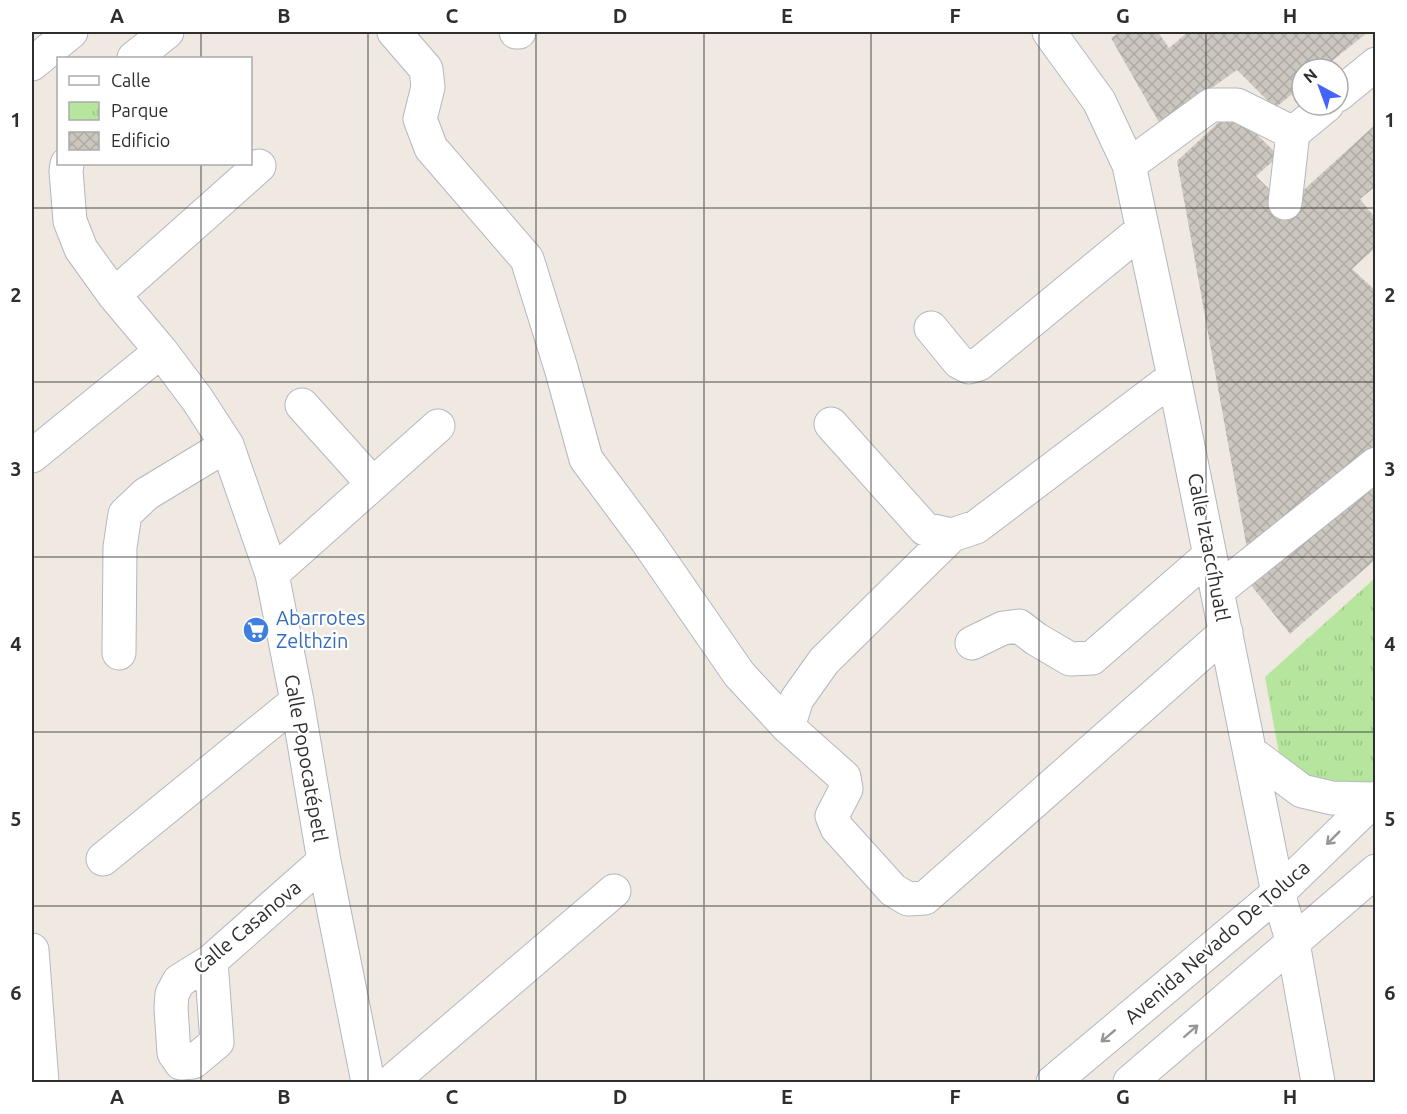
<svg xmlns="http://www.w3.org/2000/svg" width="1407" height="1114" font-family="Ubuntu,sans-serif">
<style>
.park{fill:url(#park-tufts)}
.building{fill:url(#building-cross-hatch)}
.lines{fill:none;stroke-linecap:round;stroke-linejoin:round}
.minor-casing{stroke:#b4b7c1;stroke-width:35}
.minor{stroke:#fff;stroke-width:33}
.oneway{stroke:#969696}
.grid{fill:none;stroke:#2e2e2e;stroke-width:1.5;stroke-opacity:0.55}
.labels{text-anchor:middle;stroke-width:4.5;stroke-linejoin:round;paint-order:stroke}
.street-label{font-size:20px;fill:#2e2e2e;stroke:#fff}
.shop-label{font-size:20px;fill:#366cbe;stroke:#fff;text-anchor:start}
.neatline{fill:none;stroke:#2e2e2e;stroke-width:2}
.grid-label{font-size:20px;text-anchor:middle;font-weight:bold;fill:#2e2e2e}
</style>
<defs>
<pattern id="park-tufts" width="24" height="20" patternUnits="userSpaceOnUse" patternTransform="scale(1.5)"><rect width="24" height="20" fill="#b6e59e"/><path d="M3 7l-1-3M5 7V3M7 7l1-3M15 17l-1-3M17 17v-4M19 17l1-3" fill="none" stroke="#9dc588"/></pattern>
<pattern id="building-cross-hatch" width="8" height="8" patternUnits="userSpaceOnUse" patternTransform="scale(1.5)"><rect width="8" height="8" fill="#cbc7bf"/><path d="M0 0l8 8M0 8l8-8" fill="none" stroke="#afaba4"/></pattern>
</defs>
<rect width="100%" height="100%" fill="#efe9e1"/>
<path class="park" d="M1375 578V812L1283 775 1265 677Z"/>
<path class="building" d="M1120 32H1158L1169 48 1188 32H1368L1322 69H1302V86L1275 108 1237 70 1160 124 1111 38Z
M1232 110 1279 156 1256 176 1286 206 1376 124V186L1360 199 1376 219V247L1352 269 1376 291V444L1248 554 1177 161Z
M1376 481V559L1290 634 1250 584Z"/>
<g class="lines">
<defs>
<path id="minor" d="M394 32 426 69 428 87 420 119 431 148 527 259 561 368 586 459 647 541 739 674 788 727
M516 32H519
M1049 32 1099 101 1129 165 1174 377 1278 893 1293 943 1318 1082
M134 58 167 32
M32 64 71 32
M1338 95 1376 64
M67 164 66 171 70 221 81 249 114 295 161 351 197 399 227 445 272 574 297 701 324 861 368 1082
M1129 165 1211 105H1237L1293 133 1327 105
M1285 203 1293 133
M114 295 259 166
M931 328 959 362 969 367 979 364 1142 230
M302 405 373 484
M831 424 925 529 952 535 976 527 1174 377
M32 456 161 351
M952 535 824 661 797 699 788 727 844 777 846 789 832 816 837 828 893 890 908 899 925 898 1226 632
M272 574 438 426
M1217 591 1376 464
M972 643 1003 628 1019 626 1036 639 1070 659 1092 658 1210 555
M119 653 120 547 125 514 146 494 227 445
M1250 752 1302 791 1332 798 1373 799
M103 859 297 701
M32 950 42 1082
M211 961 217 1042 193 1062 181 1063 174 1053 171 1008 172 994 179 981 211 961 324 861
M391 1082 614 891
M1053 1082 1278 893 1376 798
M1130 1082 1376 871"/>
</defs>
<use href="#minor" class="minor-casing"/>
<use href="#minor" class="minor"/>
</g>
<defs><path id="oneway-shaft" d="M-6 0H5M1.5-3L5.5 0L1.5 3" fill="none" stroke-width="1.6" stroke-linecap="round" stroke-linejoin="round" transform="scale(1.5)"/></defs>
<g class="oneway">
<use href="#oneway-shaft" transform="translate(1333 838) rotate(135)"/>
<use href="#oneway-shaft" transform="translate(1191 1031) rotate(-41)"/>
<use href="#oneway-shaft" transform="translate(1108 1036) rotate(140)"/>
</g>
<path class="grid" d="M201 32V58M368 32V1082M536 32V1082M704 32V1082M871 32V1082M1039 32V1082M1206 32V1082M201 164V1082M32 208H1376M32 382H1376M32 557H1376M32 732H1376M32 906H1376"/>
<defs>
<symbol id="supermarket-disc" viewBox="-11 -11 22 22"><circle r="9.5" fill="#3f7fe0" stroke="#fff"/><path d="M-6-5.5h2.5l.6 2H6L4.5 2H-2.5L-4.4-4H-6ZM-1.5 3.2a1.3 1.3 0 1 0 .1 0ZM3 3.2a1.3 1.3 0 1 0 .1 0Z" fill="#fff"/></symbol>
</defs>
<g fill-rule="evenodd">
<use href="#supermarket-disc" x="241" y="615" width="30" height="30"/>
</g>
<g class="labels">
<g class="street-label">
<text transform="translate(1209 547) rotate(79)" y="7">Calle Iztaccíhuatl</text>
<text transform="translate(306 758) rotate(80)" y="7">Calle Popocatépetl</text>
<text transform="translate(247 927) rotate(-40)" y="7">Calle Casanova</text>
<text transform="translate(1217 942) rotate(-41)" y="7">Avenida Nevado De Toluca</text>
</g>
<g class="shop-label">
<text x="276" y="625">Abarrotes<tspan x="276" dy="23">Zelthzin</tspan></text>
</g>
</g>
<rect width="1407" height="1114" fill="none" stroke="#ffffff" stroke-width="66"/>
<rect x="57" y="57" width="195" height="108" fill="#ffffff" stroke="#ababab" stroke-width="1.5"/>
<rect x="69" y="76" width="30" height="9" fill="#ffffff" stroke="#ababab" stroke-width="1.5"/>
<text x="111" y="87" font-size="18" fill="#2e2e2e">Calle</text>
<rect x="69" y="102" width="30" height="18" fill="url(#park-tufts)" stroke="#ababab" stroke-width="1.5"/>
<text x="111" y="117" font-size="18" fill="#2e2e2e">Parque</text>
<rect x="69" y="132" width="30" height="18" fill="url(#building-cross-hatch)" stroke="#ababab" stroke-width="1.5"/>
<text x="111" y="147" font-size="18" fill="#2e2e2e">Edificio</text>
<g transform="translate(1320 87) rotate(319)"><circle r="28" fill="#ffffff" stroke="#ababab" stroke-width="1.5"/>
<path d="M0-4.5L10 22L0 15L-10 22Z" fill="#4264fb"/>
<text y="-9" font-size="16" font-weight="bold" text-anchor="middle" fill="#2e2e2e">N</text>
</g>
<rect x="33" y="33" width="1341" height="1048" class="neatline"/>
<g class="grid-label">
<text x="117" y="23">A</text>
<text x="284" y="23">B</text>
<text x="452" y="23">C</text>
<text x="620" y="23">D</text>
<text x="787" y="23">E</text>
<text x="955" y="23">F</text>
<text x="1123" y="23">G</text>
<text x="1290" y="23">H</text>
<text x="16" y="127">1</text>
<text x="1390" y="127">1</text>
<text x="16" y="302">2</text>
<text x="1390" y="302">2</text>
<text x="16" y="476">3</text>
<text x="1390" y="476">3</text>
<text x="16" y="651">4</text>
<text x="1390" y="651">4</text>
<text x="16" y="826">5</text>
<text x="1390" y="826">5</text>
<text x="16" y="1000">6</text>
<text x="1390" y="1000">6</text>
<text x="117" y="1104">A</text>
<text x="284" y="1104">B</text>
<text x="452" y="1104">C</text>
<text x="620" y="1104">D</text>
<text x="787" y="1104">E</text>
<text x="955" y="1104">F</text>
<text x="1123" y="1104">G</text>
<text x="1290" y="1104">H</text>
</g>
</svg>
